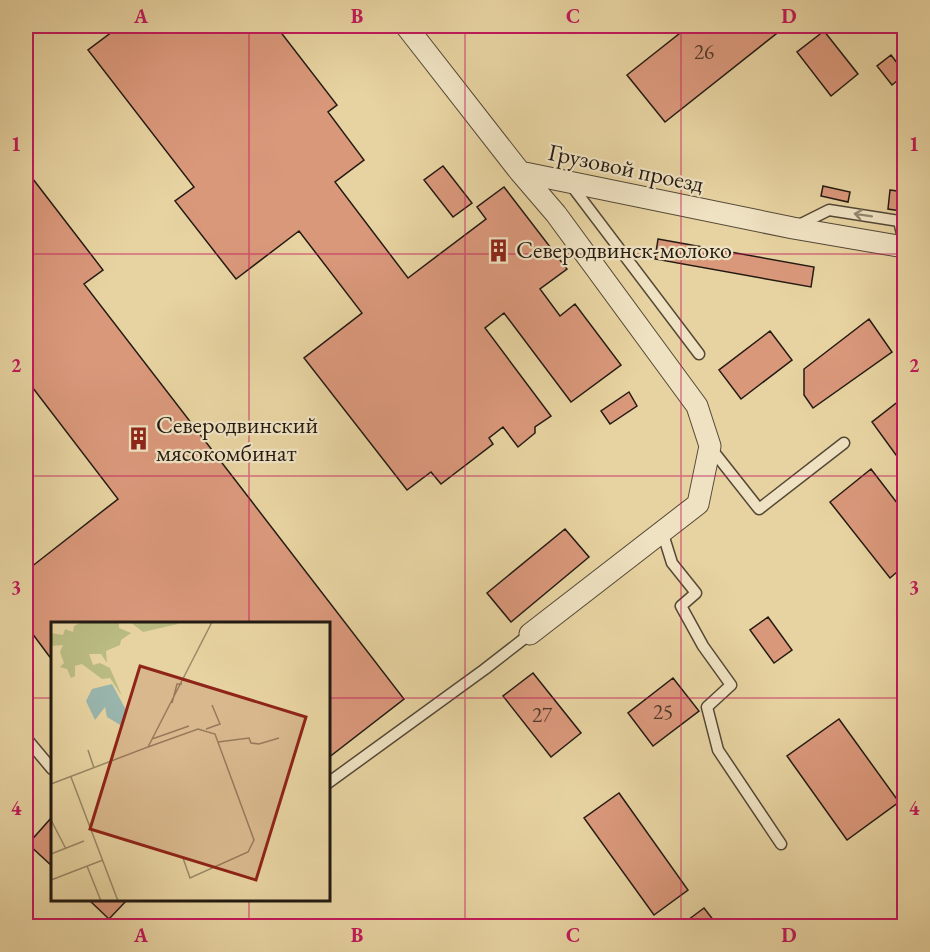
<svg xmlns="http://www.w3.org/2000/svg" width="930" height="952" font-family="'EB Garamond',serif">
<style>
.building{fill:#da987b;stroke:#231a12;stroke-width:1.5}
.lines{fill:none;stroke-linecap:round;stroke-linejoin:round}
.service-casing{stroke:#544836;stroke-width:13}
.minor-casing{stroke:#544836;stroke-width:23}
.service{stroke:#efe2c2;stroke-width:10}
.minor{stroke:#efe2c2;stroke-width:21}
.oneway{stroke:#938873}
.grid{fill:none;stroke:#c2185b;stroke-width:1.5;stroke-opacity:0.55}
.labels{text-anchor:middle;stroke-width:4.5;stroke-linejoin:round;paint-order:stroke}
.number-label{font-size:21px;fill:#513a2c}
.street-label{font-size:24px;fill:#231a12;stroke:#efe2c2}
.poi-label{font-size:24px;fill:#231a12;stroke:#efe2c2;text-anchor:start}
.inset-road{fill:none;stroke:#998968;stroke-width:1.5}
.view{fill:#8f2418;fill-opacity:0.15;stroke:#8f2418;stroke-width:3}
.inset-edge{fill:none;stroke:#231a12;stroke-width:3}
.neatline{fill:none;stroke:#c2185b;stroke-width:2}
.grid-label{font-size:20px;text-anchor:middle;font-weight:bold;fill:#c2185b}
</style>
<rect width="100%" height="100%" fill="#e7d3a1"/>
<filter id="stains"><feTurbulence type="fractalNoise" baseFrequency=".00333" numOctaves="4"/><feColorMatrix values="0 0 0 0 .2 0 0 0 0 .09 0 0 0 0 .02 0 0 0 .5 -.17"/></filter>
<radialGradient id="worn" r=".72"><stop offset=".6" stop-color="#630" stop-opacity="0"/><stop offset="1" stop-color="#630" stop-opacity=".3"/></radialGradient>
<path class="building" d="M120 26H276L337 105 328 112 364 160 335 182 408 278 486 219 477 207 504 187 567 269 540 289 560 316 575 304 621 365 571 402 504 313 485 328 551 416 535 427V433L518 447 503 427 489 438 493 444 441 484 431 472 407 490 304 358 362 313 299 231 236 279 175 201 194 187 88 50Z
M689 26H778L781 30 665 122 627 75Z
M824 31 858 74 831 96 797 52Z
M891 55 904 72V75L892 85 877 66Z
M443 166 472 203 453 217 424 180Z
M26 170 103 270 84 284 404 699 328 758V624H52V660L26 625V571L118 499 26 379Z
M823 186 850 192 848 202 821 196Z
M890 190 904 192 901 211 888 209Z
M658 239 814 267 811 287 655 259Z
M869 319 892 352 813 408 804 395V369Z
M770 331 792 360 741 399 719 370Z
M629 392 637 406 610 424 601 411Z
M904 397V466L872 422Z
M871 469 904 512V566L890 578 830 502Z
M565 529 589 557 511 622 487 593Z
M768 617 792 650 774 663 750 630Z
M533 673 581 733 551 757 503 696Z
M673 678 699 711 653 746 628 713Z
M839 719 899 802 847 840 787 756Z
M619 793 688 890 654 915 584 818Z
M52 817V866L28 844Z
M89 900H127L109 919Z
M704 908 718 926H680Z"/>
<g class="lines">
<defs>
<path id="service" d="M571 185 699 354
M797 226 829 210 899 221 904 242
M710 447 759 509 844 443
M662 531 672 563 696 593 681 606 703 646 731 685 707 707 718 750 781 844
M26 738 52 769
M328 783 485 669 530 634"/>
<path id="minor" d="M406 26 520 172 793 228 904 247
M520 172 556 214 697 406 710 446 698 504 530 634"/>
</defs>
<use href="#service" class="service-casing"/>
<use href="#minor" class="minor-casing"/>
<use href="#service" class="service"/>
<use href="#minor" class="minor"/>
</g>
<defs><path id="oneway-shaft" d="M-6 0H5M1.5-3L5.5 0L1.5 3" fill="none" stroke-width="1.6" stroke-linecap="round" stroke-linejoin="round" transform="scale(1.5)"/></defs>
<use class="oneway" href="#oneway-shaft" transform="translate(863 215) rotate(-171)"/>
<path class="grid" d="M249 26V624M465 26V926M681 26V926M26 254H904M26 476H904M26 698H52M328 698H904M249 900V926"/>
<defs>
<symbol id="building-bare" viewBox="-9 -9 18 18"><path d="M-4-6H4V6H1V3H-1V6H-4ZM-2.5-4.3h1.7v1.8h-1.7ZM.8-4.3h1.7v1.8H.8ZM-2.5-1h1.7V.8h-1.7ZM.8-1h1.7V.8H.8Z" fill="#8f2418" stroke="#efe2c2" stroke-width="2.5" paint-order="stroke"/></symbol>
</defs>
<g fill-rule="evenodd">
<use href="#building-bare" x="482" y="234" width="33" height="33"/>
<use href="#building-bare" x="122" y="422" width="33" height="33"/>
</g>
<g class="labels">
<g class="number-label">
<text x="704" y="59">26</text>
<text x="663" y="719">25</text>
<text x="542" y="722">27</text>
</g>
<g class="street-label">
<text transform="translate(626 168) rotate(12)" y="8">Грузовой проезд</text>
</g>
<g class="poi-label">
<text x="516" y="258">Северодвинск-молоко</text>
<text x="156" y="433">Северодвинский<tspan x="156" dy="28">мясокомбинат</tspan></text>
</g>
</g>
<g transform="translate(51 622)">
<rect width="279" height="279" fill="#e7d3a1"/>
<path d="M31 0H68V6L80 11 70 18 69 23 55 29 56 41 50 32H38L42 43 49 41 59 46 71 74 59 56 51 57 31 42 24 44V54L20 56 16 47 9 45 13 41 9 30 12 23 0 24V11L12 13 14 7 22 10 23 4ZM79 0H124L127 2 92 10Z" fill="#b9bb82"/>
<path d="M61 62 75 88 71 104 56 95 54 85 44 98 35 79 41 67Z" fill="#99b6ae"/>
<path class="inset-road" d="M121 81 126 62H131M155 107 169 102 161 83M101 117 138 104M167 120 198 116 200 121 208 122 228 116M97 125 147 107 164 112 203 218 197 230 139 256 132 236M37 128 43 146M20 155 67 279M0 162 97 125 161 0M0 198 15 227M0 232 33 219M36 244 50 279M0 258 52 238"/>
<path class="view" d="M89 44 255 95 205 258 39 207Z"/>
<rect width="279" height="279" class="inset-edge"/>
</g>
<rect width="930" height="952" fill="none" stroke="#e7d3a1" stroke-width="66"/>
<rect x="33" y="33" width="864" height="886" class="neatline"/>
<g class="grid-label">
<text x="141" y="23">A</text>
<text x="357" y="23">B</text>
<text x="573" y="23">C</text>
<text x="789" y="23">D</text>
<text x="16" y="151">1</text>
<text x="914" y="151">1</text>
<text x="16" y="372">2</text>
<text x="914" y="372">2</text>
<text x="16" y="594">3</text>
<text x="914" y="594">3</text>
<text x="16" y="815">4</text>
<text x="914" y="815">4</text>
<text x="141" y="942">A</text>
<text x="357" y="942">B</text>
<text x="573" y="942">C</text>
<text x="789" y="942">D</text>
</g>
<rect width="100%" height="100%" filter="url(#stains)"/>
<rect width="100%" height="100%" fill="url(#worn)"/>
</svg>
